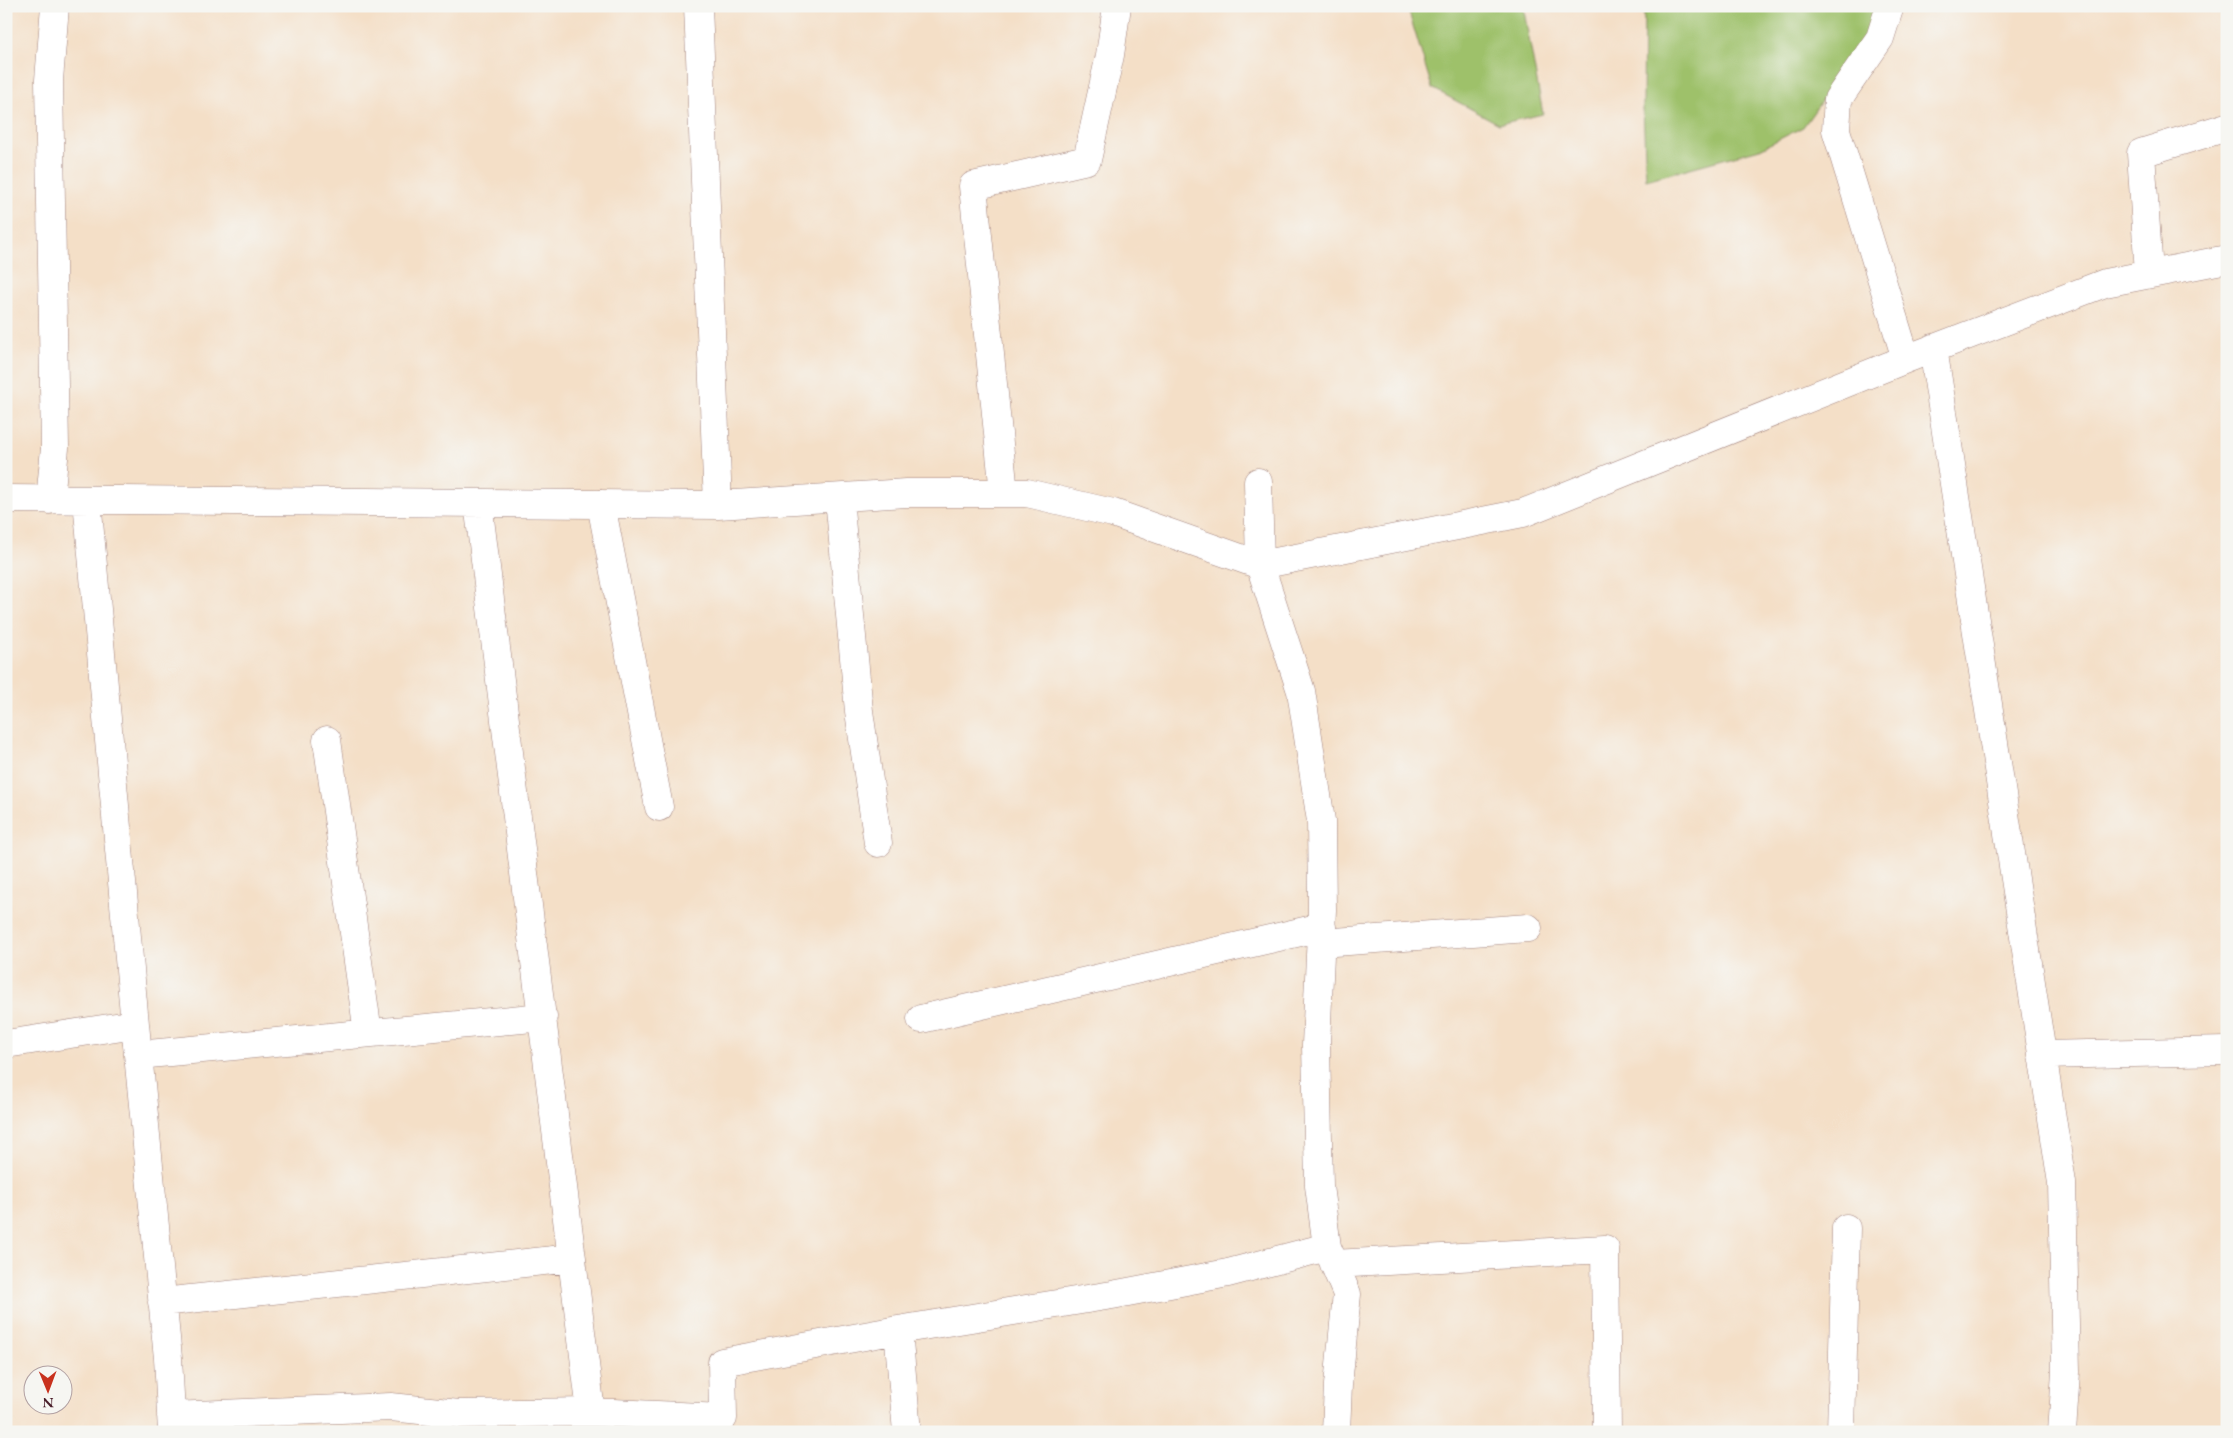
<svg xmlns="http://www.w3.org/2000/svg" width="2233" height="1438" font-family="'EB Garamond',serif">
<style>
.green{fill:#9ec16a;stroke:#74704a}
.lines{fill:none;stroke-linecap:round;stroke-linejoin:round}
.minor-casing{stroke:#9f7f79;stroke-width:29}
.minor{stroke:#fff;stroke-width:28}
</style>
<rect width="100%" height="100%" fill="#f6f6f2"/>
<filter id="ink" filterUnits="userSpaceOnUse"><feTurbulence type="fractalNoise" baseFrequency=".02" numOctaves="2"/><feDisplacementMap in="SourceGraphic" scale="10" xChannelSelector="R" yChannelSelector="G"/><feConvolveMatrix kernelMatrix="1 2 1 2 8 2 1 2 1" color-interpolation-filters="sRGB"/></filter>
<filter id="wash" filterUnits="userSpaceOnUse"><feTurbulence type="fractalNoise" baseFrequency=".0096" numOctaves="4" result="noise"/><feDisplacementMap in="SourceGraphic" scale="20" xChannelSelector="R" yChannelSelector="G"/><feGaussianBlur stdDeviation="1.12" result="paint"/><feColorMatrix in="noise" values="0 0 0 0 0 0 0 0 0 0 0 0 0 0 0 0 0 1.4 0 .05"/><feComposite in="paint" operator="in"/></filter>
<g filter="url(#wash)">
<rect width="100%" height="100%" fill="#f4dfc7"/>
<path class="green" d="M1407 6H1523L1543 114 1499 124 1432 88Z
M1644 6H1881L1863 51 1837 79 1803 127 1760 149 1646 180 1643 108Z"/>
</g>
<g filter="url(#ink)">
<g class="lines">
<defs>
<path id="minor" d="M698 6 718 505
M1890 6 1880 38 1838 99 1836 130 1906 359
M2149 274 2141 153 2227 127
M1933 348 2062 1183 2066 1372 2062 1432
M1258 482 1260 565 1301 691 1321 821 1322 910 1316 1045 1319 1186 1327 1247 1347 1294 1338 1385 1336 1432
M1004 493 973 186 1087 160 1110 55 1117 6
M839 498 859 711 878 843
M6 499 718 505 906 493H1027L1113 513 1260 565 1523 513 1906 359 2105 283 2227 259
M50 500 55 448 49 80 55 6
M87 500 135 1024 168 1358 172 1432
M601 504 659 807
M327 740 368 1033
M1321 943 1528 928
M921 1019 1322 927
M6 1044 135 1024
M138 1055 543 1017
M2042 1055 2227 1051
M1334 1264 1605 1249 1607 1432
M162 1302 572 1258
M591 1412 723 1418 722 1362 898 1330
M171 1416 391 1407 459 1414 591 1412 478 503
M907 1432 898 1330 1112 1295 1228 1273 1327 1247
M1841 1432 1846 1228"/>
</defs>
<use href="#minor" class="minor-casing"/>
<use href="#minor" class="minor"/>
</g>
</g>
<rect width="2233" height="1438" fill="none" stroke="#f6f6f2" stroke-width="25"/>
<g transform="translate(48 1390) rotate(179)"><circle r="24" fill="#f6f6f2" stroke="#b1a0a2"/>
<path d="M0-4L9 19L0 12L-9 19Z" fill="#c8321e"/>
<text y="-8" font-size="14" font-weight="bold" text-anchor="middle" fill="#4a1f2b">N</text>
</g>
</svg>
